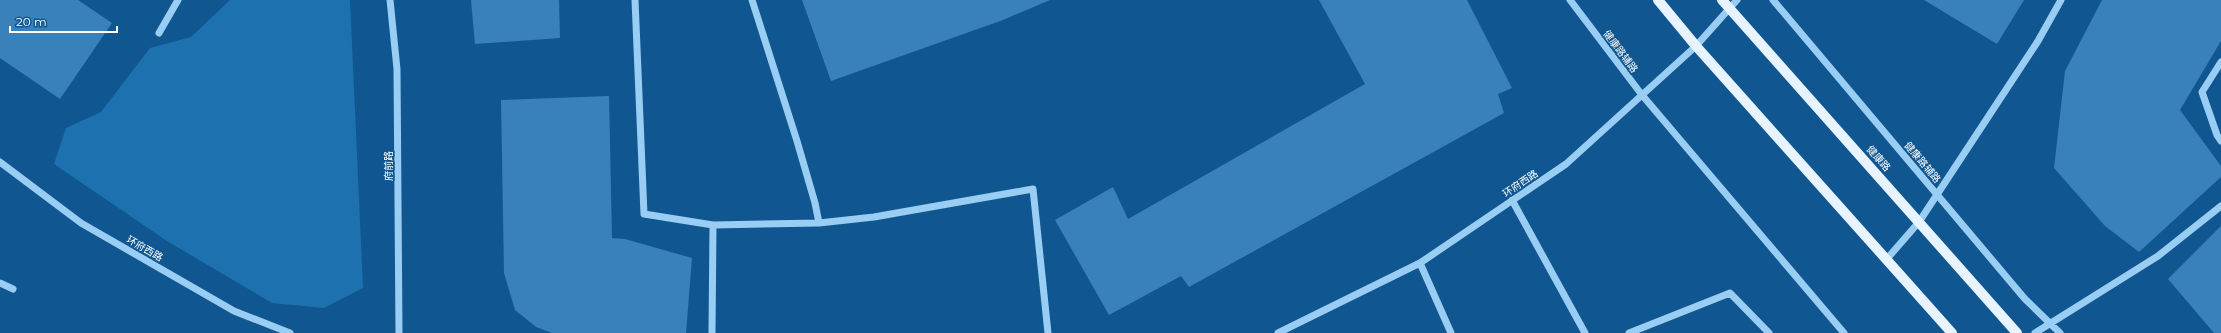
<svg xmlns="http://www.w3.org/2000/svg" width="2221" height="333" font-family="Montserrat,'Noto Sans SC',sans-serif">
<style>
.green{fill:#1e71af}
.building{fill:#3881ba}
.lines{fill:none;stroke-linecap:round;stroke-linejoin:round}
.minor{stroke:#9acdf3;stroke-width:7}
.major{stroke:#e7f3ff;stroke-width:10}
.labels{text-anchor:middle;stroke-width:3.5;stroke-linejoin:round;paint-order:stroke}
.street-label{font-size:10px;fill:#fff;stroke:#105791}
</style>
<rect width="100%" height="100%" fill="#105791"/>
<path class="green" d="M230 0H350L363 288 324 308 272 303 167 241 54 164 66 128 101 112 150 48 191 37Z"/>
<path class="building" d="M0 0H78L112 23 60 99 0 58Z
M471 0H559L560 38 475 44Z
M802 0H1050L1003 20 831 81Z
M1319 0H1467L1512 88 1498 94 1504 113 1189 287 1181 276 1109 315 1055 220 1113 187 1128 219 1365 84Z
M1924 0H2024L1997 44Z
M2102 0H2221V41L2180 110 2221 166V177L2139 252 2105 226 2054 168 2065 71Z
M609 96 612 238 625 239 692 258 686 333H552L536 327 515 310 504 273 501 100Z
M2221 226V333H2214L2168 279Z"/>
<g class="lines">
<path class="minor" d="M390 0 397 69 399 333
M635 0 644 214 713 225 819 223 874 217 1033 189 1048 333
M752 0 797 141 815 203 819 223
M1570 0 1642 95 1844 333
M1773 0 2025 299 2060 333
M159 33 178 0
M2221 62 2202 92 2217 135 2221 141
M0 162 81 223 234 311 290 333
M1512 200 1585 333
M1886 260 1919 222 2038 41 2061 0
M1420 263 1451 333
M0 283 13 289
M712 333 713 225
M1278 333 1420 263 1566 164 1696 46 1737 0
M1629 333 1730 293 1769 333
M2035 333 2158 256 2221 206"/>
<path class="major" d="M1658 0 1696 46 1952 333
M1722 0 2017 333"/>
</g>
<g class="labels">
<g class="street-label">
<text transform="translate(1621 51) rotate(53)" y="4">健康路辅路</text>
<text transform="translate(1879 158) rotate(48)" y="4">健康路</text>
<text transform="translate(1923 162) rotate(50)" y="4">健康路辅路</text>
<text transform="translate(388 166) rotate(-90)" y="4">府前路</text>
<text transform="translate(1520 183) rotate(-34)" y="4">环府西路</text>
<text transform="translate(145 248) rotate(30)" y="4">环府西路</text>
</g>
</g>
<path d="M10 26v6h107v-6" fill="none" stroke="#ffffff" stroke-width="2"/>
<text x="16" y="26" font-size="12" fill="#ffffff" stroke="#105791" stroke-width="3" paint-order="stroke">20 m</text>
</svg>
